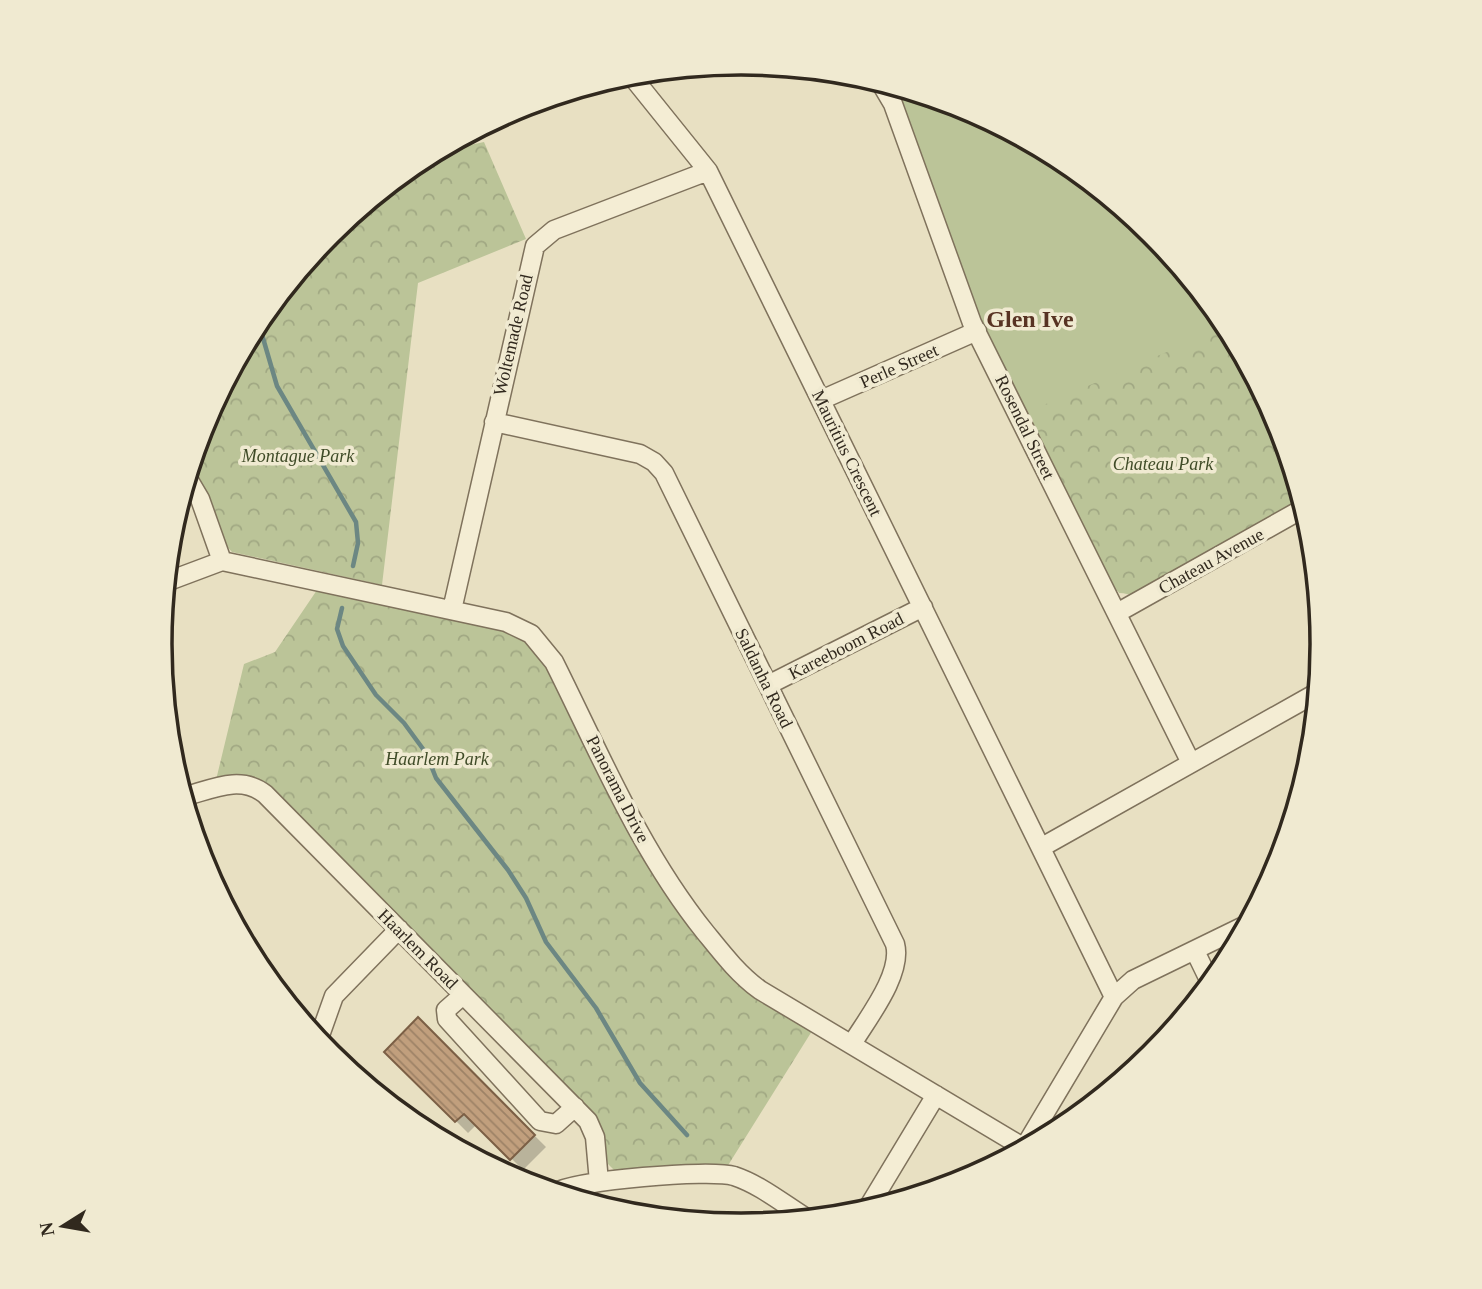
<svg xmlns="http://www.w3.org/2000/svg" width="1482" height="1289" font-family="'Times New Roman',serif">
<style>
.green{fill:#bbc498}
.forest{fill:url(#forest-crowns)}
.shadow{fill:#0003}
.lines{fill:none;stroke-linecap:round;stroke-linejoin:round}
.stream{stroke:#6c8783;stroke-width:4.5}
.building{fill:url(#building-back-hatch);stroke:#7b5f45;stroke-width:2}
.minor-casing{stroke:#7f725c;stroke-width:21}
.minor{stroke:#f4edd4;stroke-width:18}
.labels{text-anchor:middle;stroke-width:7;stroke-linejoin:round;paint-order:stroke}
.street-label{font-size:18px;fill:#31291e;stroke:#f0ead1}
.park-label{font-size:18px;font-style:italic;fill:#3f4b27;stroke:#f0ead1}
.district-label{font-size:24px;font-weight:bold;fill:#583323;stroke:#f0ead1}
.rim{fill:none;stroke:#31291e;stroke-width:3.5}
</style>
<defs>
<pattern id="forest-crowns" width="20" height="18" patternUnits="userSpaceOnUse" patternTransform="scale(1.75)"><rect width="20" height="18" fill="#bbc498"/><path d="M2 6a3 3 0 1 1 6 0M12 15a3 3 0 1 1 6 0" fill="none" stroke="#a1a883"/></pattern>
<pattern id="building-back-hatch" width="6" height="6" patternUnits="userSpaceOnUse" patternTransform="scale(1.75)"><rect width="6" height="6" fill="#c19f7d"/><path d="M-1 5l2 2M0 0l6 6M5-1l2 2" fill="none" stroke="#9d8266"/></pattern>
</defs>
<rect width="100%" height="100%" fill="#e8e0c2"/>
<path class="green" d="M891 85 964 107 1064 161 1152 234 1225 322 1278 422 1130 595 1114 590 980 320Z"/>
<path class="forest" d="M484 142 526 239 418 283 382 585 232 552C212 532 210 492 190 468L204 422 258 321 330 233 418 161 432 153Z
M1227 326 1278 422 1302 501 1135 594 1119 593 1025 413Z
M317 590 506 631 528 643 545 663 643 858 673 906 736 983 812 1031 727 1167 616 1172 608 1164 605 1150 268 787 216 780 244 664 275 652Z"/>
<path class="shadow" d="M418 1020 546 1147 523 1170 477 1124 468 1133 387 1052Z"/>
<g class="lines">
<path class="stream" d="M258 321 277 386 356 522 358 543 353 566
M342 608 337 629 343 646 376 695 404 723 426 753 436 778 508 870 526 898 546 942 596 1008 640 1083 687 1135"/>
</g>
<path class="building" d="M418 1017 535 1135 510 1160 464 1114 455 1122 384 1052Z"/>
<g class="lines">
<defs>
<path id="minor" d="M630 74 708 171 1114 997
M880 82 893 104 972 323 1191 763
M821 400 977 331
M494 422 640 454 654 462 664 473 895 944C903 974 867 1019 852 1044
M187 477 200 499 222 561
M166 582 222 561 506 622 531 634 554 662C600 754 640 851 705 932 722 953 738 974 760 990L1026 1149
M452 610 535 246 554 230 708 171
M1117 613 1304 508
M768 685 923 607
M183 797C210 790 240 774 265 794L588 1121 595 1137 599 1182
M1042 847 1318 692
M1195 951 1211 984
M463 995 446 1010 447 1019 540 1121 556 1124 575 1107
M318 1041 334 996 399 929
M1024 1148 1114 997 1133 980 1248 924
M554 1193C576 1180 710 1169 734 1176 761 1185 785 1205 808 1219
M866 1211 936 1095"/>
</defs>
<use href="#minor" class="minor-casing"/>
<use href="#minor" class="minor"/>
</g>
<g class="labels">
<g class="street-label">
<text transform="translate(513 335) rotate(-77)" y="6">Woltemade Road</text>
<text transform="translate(899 366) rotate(-24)" y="6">Perle Street</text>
<text transform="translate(1025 427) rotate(64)" y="6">Rosendal Street</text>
<text transform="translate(847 453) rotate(64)" y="6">Mauritius Crescent</text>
<text transform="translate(1211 561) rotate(-29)" y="6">Chateau Avenue</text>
<text transform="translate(846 646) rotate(-27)" y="6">Kareeboom Road</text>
<text transform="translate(764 678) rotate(64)" y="6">Saldanha Road</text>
<text transform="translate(618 789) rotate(63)" y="6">Panorama Drive</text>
<text transform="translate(418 949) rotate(45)" y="6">Haarlem Road</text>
</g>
<g class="park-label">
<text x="298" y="462">Montague Park</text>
<text x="1163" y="470">Chateau Park</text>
<text x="437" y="765">Haarlem Park</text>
</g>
<g class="district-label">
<text x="1030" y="327">Glen Ive</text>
</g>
</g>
<path d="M0 0H1482V1289H0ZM172 644a569 569 0 1 1 1138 0a569 569 0 1 1-1138 0Z" fill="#f0ead1" fill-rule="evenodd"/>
<path class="rim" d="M172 644a569 569 0 1 1 1138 0a569 569 0 1 1-1138 0Z"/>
<g transform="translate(63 1226) rotate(259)" stroke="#f0ead1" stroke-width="5" paint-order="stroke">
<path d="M0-5L12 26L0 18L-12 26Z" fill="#31291e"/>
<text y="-10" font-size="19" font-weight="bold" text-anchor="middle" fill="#31291e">N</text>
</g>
</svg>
